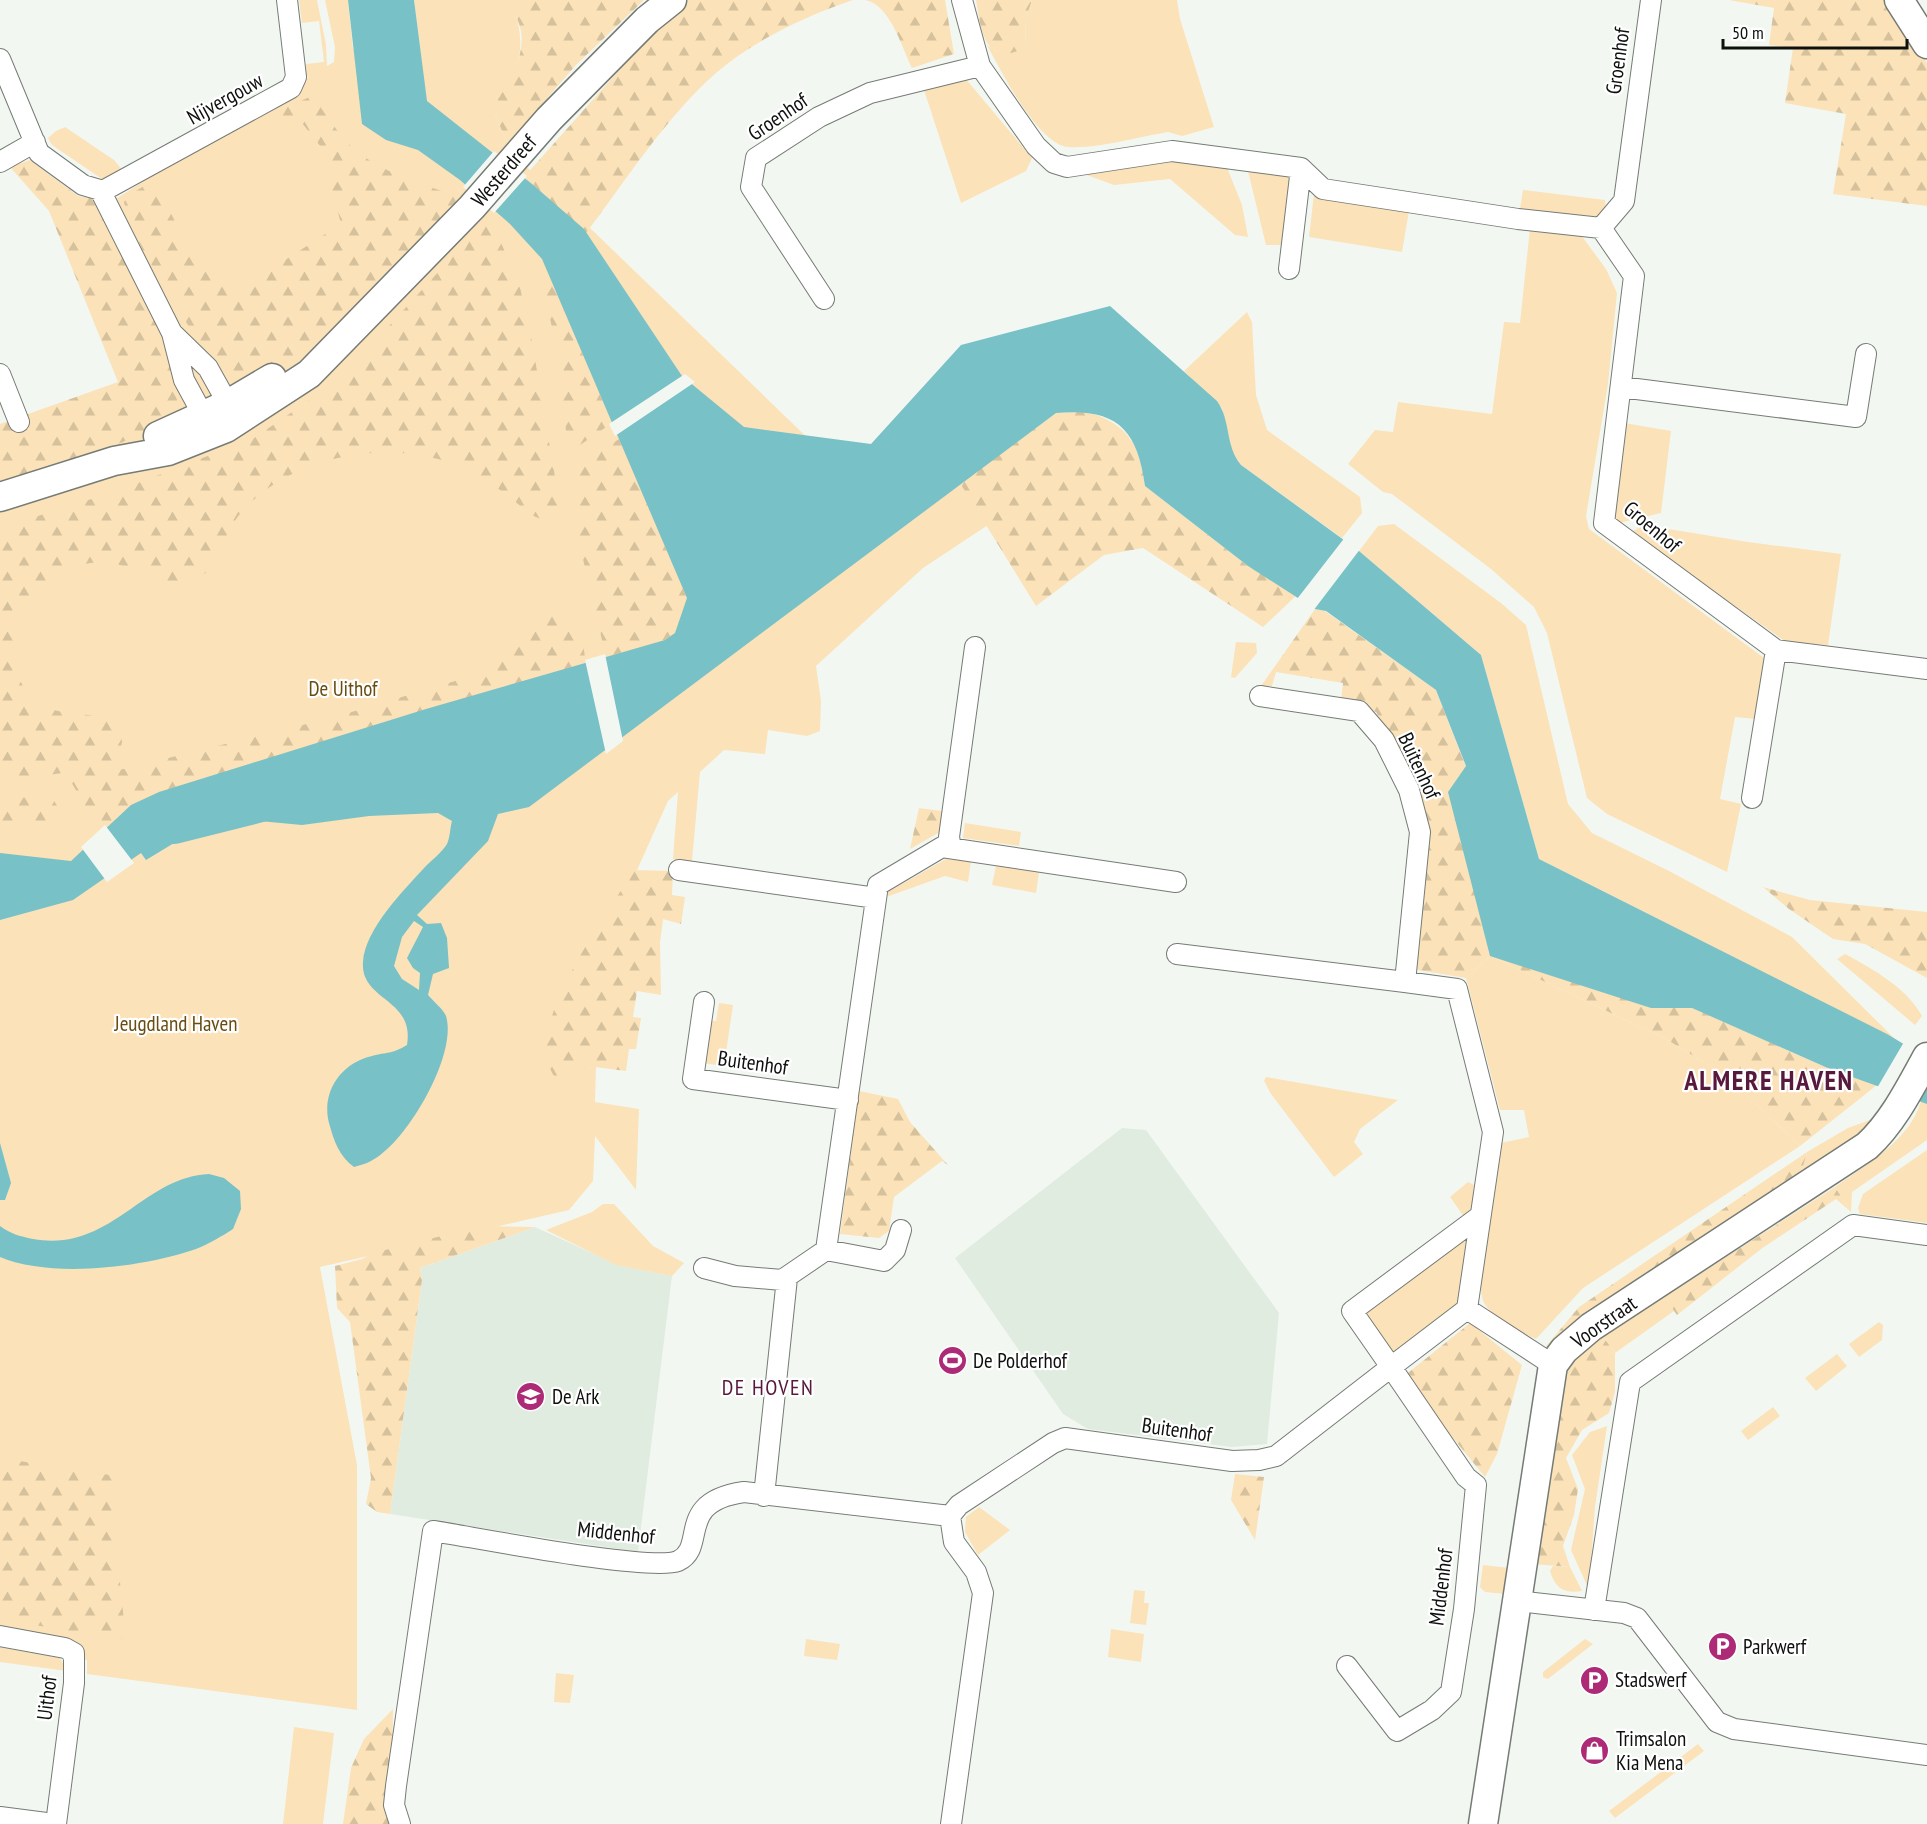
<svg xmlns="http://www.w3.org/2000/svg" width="1927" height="1824" font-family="'PT Sans Narrow',sans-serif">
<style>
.built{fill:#e1ece0}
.green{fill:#fbe2b8}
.forest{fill:url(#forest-firs)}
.water{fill:#78c1c7;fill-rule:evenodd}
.pier{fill:#f2f8f1}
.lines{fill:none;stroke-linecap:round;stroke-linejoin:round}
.canal{stroke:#78c1c7;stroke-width:26}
.street-casing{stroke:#757b75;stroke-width:22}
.secondary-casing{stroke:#757b75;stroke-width:31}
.street{stroke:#fff;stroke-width:20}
.secondary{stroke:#fff;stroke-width:28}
.labels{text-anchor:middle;stroke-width:4.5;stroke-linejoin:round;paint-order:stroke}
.street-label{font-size:21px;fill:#0e100e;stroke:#fff}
.park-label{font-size:21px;fill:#684c10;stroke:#fff}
.poi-label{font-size:21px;fill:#0e100e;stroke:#fff;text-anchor:start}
.neighbourhood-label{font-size:22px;letter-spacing:1.5px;fill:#58193c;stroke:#fff}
.district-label{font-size:27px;font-weight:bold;letter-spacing:1.5px;fill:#58193c;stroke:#fff}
</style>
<defs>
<pattern id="forest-firs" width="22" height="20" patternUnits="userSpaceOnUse" patternTransform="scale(1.5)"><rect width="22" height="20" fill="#fbe2b8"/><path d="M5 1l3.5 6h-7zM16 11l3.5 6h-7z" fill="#d6c19d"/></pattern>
</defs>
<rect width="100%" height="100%" fill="#f2f8f1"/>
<path class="built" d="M1122 1128 1146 1130 1279 1313 1267 1444 1232 1447 1088 1429 1063 1414 955 1258Z
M535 1227 618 1265 672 1276 638 1552 390 1514 422 1280 420 1268Z"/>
<path class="green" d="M299 0H317L326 45 327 66 334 62 335 47 325 0H348L353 49 422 66 414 0H511C527 43 523 68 494 104V114L508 143 506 147 900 527 960 483 988 525 923 568 816 666 821 701 820 731 807 736 768 730 765 754 724 750 700 772 692 861 673 859 678 792 668 801 599 955 595 1102 639 1109 636 1190 595 1136 593 1181 569 1210 320 1267 357 1465V1710L87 1674V1660L0 1644V446L157 399 106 205 309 77 306 76V64L324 62 319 21 302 23Z
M1032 0H1177L1180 19 1214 127 1182 136 1168 132C1138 137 1098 149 1068 147 1038 145 1000 69 987 45L997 52 1025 48 1026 18Z
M965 78 1032 158 1026 171 961 203 923 87Z
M65 127 114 160 123 171 102 179 52 145 48 138 56 131Z
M1172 157 1226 165 1242 205 1248 237 1235 235 1170 179 1114 185 1076 171Z
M1247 167 1293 175 1281 245H1266Z
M1523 190 1605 200 1606 209 1599 217 1588 219 1520 209Z
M1314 194 1409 211 1402 252 1309 237Z
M1530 228 1581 235 1606 269 1617 293 1608 384 1586 516 1589 529 1764 658 1755 719 1735 717 1720 799 1741 804 1727 872 1607 814 1587 798 1547 633 1534 607 1491 569 1392 494 1383 492 1348 464 1375 430 1393 432 1398 402 1492 414 1504 322 1520 323Z
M1247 312 1252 322 1256 395 1267 430 1360 497 1362 513 1342 538 1241 465 1233 455 1222 408 1184 371Z
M1624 423 1671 431 1661 513 1619 523 1610 515Z
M1394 524 1501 603 1526 625 1568 804 1592 833 1669 871 1792 937 1896 1040 1539 859 1481 655 1359 551 1378 526Z
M1644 525 1748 542 1841 554 1828 645 1786 642 1631 532Z
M1236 642 1256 643 1257 653 1235 678 1231 677Z
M965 823 1021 832 1019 846 963 838Z
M946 859 971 861 968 882 945 876 889 896 886 893Z
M996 866 1039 872 1036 893 992 885Z
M1845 954C1873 969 1907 988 1922 1016L1915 1025 1837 959Z
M1490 956 1666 1039 1726 1076 1800 1146 1583 1288 1536 1339C1522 1333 1492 1317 1484 1303 1472 1279 1496 1173 1501 1143L1529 1137 1524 1110H1500L1466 978Z
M719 1003 733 1005 724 1066 703 1063 709 1021H716Z
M1266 1077 1398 1100 1360 1129 1354 1142 1363 1154 1334 1177 1271 1094 1264 1081Z
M1921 1101 1927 1104V1140L1852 1192 1851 1212 1835 1187C1867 1164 1910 1140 1921 1101Z
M1878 1117 1860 1138 1800 1178 1807 1152 1848 1128Z
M1927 1150V1223L1860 1214 1858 1208 1863 1194Z
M1468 1182 1474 1185 1471 1215 1467 1221 1450 1197Z
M603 1204H614L653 1246 684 1263 672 1276 616 1265 546 1230 592 1212Z
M1475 1232 1462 1310 1395 1368 1359 1312Z
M1661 1292 1674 1311 1615 1353 1601 1334Z
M1879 1322 1883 1325 1882 1340 1859 1357 1849 1344Z
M1837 1354 1847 1366 1816 1391 1805 1378Z
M1773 1407 1780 1416 1748 1440 1741 1431Z
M1607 1426 1595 1507 1589 1590 1571 1550 1585 1489 1572 1455 1590 1432Z
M979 1507 1010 1530 978 1555 965 1532 966 1517Z
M1483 1565 1509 1568 1506 1594 1485 1592 1480 1587Z
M1553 1566 1570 1567 1582 1591C1564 1594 1555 1588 1550 1571Z
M1134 1590 1145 1591 1144 1603H1149L1146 1625 1130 1623Z
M1111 1629 1144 1634 1141 1662 1108 1657Z
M806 1639 840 1644 837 1660 804 1656Z
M1585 1639 1593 1644 1548 1679 1543 1677V1672Z
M0 1647 60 1658 67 1671 0 1662Z
M556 1673 574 1675 570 1703 554 1702Z
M294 1727 334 1733 323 1824H283Z
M1698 1744 1704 1751 1615 1818 1609 1811Z"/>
<path class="forest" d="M509 0H644L576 65 508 143 494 114V104C509 85 525 57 521 31 519 21 513 10 509 0Z
M689 0H853C806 16 754 40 716 73 665 118 627 179 586 233L524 177 647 39 671 13Z
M865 0H945L954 54 912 68C902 48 890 4 865 0Z
M976 0H1032L1026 18 1025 48C984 68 981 29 976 0Z
M1729 0H1887L1927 63V206L1833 194 1846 114 1785 103 1793 48 1769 45 1774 8Z
M312 96C324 111 334 128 346 141 373 171 419 182 455 196L461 204C442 226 423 248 403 269 381 292 261 398 232 381 213 370 192 331 180 312 160 278 133 241 124 202L129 195 154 180 195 261 237 291 341 224 321 147 302 123 254 121Z
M30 160 78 196 95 199C123 255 178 342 177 404 148 444 47 469 0 484V424L118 382 49 211 10 167Z
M483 223 497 234 519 283 531 336 563 524C554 522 544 521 536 517 529 514 521 506 514 501 497 487 478 473 457 465 389 439 301 454 249 504 215 536 227 573 176 591 152 575 121 560 91 563 39 568 9 614 16 664 18 678 24 693 37 702 53 714 75 712 93 716 102 718 111 723 119 727L122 742 115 771 335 717 472 676 552 613 572 618 580 626 586 663 159 792 101 833 70 780 62 773 0 782V528L120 490 254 438 323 391 368 349Z
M536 253 542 259 612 423 580 445 570 447 567 442 559 360Z
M1086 411C1129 425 1139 443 1145 486L1248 566 1297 595 1263 627 1143 548 1104 555 1036 606 960 483 1056 413Z
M619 439 687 598 675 633 665 640 606 657 579 542 572 472Z
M1315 609 1325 611 1436 690 1466 767 1448 792 1688 1006 1830 1069 1877 1085 1800 1146 1726 1076 1666 1039 1490 956 1466 978 1412 969 1414 778 1376 712 1341 700 1343 683 1276 672 1272 686H1261Z
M51 796 71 828 0 822V799Z
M919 808 942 811 940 832 910 849Z
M634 870 673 871 672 895 685 897 681 924 663 919 660 943 661 995 637 991 633 1017 641 1018 636 1049H629L626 1071 587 1066 557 1081C553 1074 547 1065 546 1056 541 1003 606 916 634 870Z
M1763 887 1810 900 1927 912V978L1865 944 1833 939 1789 909Z
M859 1091 898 1099 910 1122 948 1165 942 1161 894 1197 889 1231 879 1238 840 1234Z
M1807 1152 1800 1178 1540 1368 1532 1363 1579 1307Z
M1835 1187 1851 1212 1836 1199 1761 1249 1677 1315 1664 1297Z
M482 1226 535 1227 420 1268 422 1280 390 1514 377 1512 366 1504 371 1478 350 1322 337 1308 335 1266 362 1259 373 1253Z
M1470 1323 1522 1365 1497 1454 1485 1477 1403 1377Z
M1601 1334 1615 1353V1392L1609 1413 1582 1430 1566 1458 1578 1489 1574 1515 1563 1546 1570 1567 1533 1564 1559 1374Z
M0 1458 116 1476 114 1522 125 1632 121 1640 0 1619Z
M1235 1474 1264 1477 1255 1540 1231 1500Z
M393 1709 391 1824H343L351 1768 364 1739Z"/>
<path class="water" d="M348 0H414L427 101 532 184 584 229 682 376 744 427 871 444 961 345 1110 306 1217 401C1231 420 1225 446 1241 465L1359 551 1481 655 1539 859 1887 1034 1927 1058V1104L1830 1069 1692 1008H1651L1490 956 1448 792 1466 766 1436 690 1326 611 1315 609 1248 566 1145 486C1137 427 1115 408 1056 413L529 807 498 814 488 841 417 915 427 924 441 923 447 938 449 968 433 974 428 995C433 1001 443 1009 446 1016 458 1055 406 1144 371 1161 366 1164 359 1165 354 1167 339 1156 334 1141 329 1123 321 1092 341 1063 372 1056 387 1052 392 1054 407 1045 415 998 360 1001 363 962 365 929 404 890 425 867 432 860 442 852 447 844 450 838 450 828 452 821L438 813 369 816 302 825 217 817 146 860 141 853 73 900 0 920V853L71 861 131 805 159 792 426 709 665 640 675 633 687 598 542 259 510 224 460 180 418 150 386 140 362 124ZM414 921 423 927 407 958 413 968 420 973 419 990 402 979 394 966 402 937Z
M0 1143 11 1183 5 1200H0Z
M209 1174 224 1178 240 1191 241 1209 233 1229C222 1236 209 1244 196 1249 144 1267 52 1279 0 1257V1226C11 1234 19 1236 33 1239 111 1253 142 1177 209 1174Z"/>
<path class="pier" d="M494 151 527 176 494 213 463 187Z
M685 374 695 382 615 436 609 424Z
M1346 536 1361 548 1313 611 1297 599Z
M605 654 623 741 606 754 585 660Z
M105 825 134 863 107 882 81 847Z
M1904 1042 1922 1053 1897 1099 1877 1088Z"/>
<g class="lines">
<path class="canal" d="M175 831 262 809"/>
<defs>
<path id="street" d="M962 0 980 66 1036 146 1054 163 1067 167 1172 151 1301 168 1323 189 1518 219 1601 228 1634 276 1604 523 1776 650 1927 669
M0 59 39 153 83 185 100 190 172 333 184 380 203 415 226 428 228 404 208 368 172 333
M0 162 35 142
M101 192 291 88 296 77 287 0
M1601 228 1624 201 1651 0
M1289 269 1301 168
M824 299 751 187 756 158 819 117 870 93 980 66
M0 374 19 422
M1621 387 1856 417 1866 354
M1752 798 1776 650
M951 848 949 837 975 647
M679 870 876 898
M1177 954 1405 982 1420 832 1409 790 1384 740 1359 711 1260 696
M704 1002 693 1079 848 1100
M826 1250 878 885 942 847 1176 882
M704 1268 735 1276 782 1280 826 1250 884 1261 895 1250 901 1230
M1467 1309 1553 1365
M764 1496 787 1278
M950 1516 959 1505 1053 1443 1065 1438 1232 1461 1259 1460 1276 1456 1391 1367 1352 1311 1480 1216
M1517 1601 1624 1613 1637 1618 1717 1722 1734 1729 1927 1755
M1594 1610 1630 1382 1853 1225 1927 1235
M0 1636 65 1648 74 1653V1683L56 1824
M1347 1666 1397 1731 1432 1710 1451 1692 1464 1609 1476 1485 1466 1477 1391 1367 1467 1309 1493 1132 1457 989 1405 982
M0 1817 54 1824
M400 1824 394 1805 396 1786 433 1531C473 1537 650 1572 678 1561 708 1547 674 1502 744 1492L950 1516 954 1542 976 1572 983 1593 951 1824"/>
<path id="secondary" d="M1899 0 1927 44
M158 436 228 404 272 378
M0 497 114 461 168 451 226 428 309 374 472 207 549 119 647 20 672 0
M1483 1824 1553 1365 1564 1350 1591 1327 1867 1146C1893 1122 1910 1088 1927 1057"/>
</defs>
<use href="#street" class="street-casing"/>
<use href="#secondary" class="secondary-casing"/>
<use href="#street" class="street"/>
<use href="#secondary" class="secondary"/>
</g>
<defs>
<symbol id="stadium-disc" viewBox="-11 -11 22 22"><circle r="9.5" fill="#ad2b76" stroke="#fff"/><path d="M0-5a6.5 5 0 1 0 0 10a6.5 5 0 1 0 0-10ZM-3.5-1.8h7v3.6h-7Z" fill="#fff"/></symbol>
<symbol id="school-disc" viewBox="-11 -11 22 22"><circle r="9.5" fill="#ad2b76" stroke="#fff"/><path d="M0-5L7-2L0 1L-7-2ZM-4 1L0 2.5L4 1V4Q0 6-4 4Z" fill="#fff"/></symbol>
<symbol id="parking-disc" viewBox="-11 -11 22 22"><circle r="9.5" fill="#ad2b76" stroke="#fff"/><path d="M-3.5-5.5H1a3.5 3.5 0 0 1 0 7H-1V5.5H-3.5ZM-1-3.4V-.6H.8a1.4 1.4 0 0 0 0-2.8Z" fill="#fff"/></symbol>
<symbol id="shop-disc" viewBox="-11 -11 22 22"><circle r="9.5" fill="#ad2b76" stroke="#fff"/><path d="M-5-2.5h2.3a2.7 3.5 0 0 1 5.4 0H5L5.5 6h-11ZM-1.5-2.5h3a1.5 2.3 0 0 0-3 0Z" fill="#fff"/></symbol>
</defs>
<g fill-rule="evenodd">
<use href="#stadium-disc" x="936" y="1344" width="33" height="33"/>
<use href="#school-disc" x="514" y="1380" width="33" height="33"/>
<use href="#parking-disc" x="1706" y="1630" width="33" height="33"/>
<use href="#parking-disc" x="1578" y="1664" width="33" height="33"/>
<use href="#shop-disc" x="1578" y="1734" width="33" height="33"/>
</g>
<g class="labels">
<g class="street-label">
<text transform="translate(1618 61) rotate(-82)" y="7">Groenhof</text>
<text transform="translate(225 99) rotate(-29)" y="7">Nijvergouw</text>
<text transform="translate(778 117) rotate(-34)" y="7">Groenhof</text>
<text transform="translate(504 171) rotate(-49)" y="7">Westerdreef</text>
<text transform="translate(1652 527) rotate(40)" y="7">Groenhof</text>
<text transform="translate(1419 766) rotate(65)" y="7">Buitenhof</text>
<text transform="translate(753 1063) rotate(8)" y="7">Buitenhof</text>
<text transform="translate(1604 1322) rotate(-35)" y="7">Voorstraat</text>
<text transform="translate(1177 1430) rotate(8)" y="7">Buitenhof</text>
<text transform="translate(616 1533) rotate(6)" y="7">Middenhof</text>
<text transform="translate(1441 1587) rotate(-83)" y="7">Middenhof</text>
<text transform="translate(47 1698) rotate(-83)" y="7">Uithof</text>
</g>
<g class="park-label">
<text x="343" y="696">De Uithof</text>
<text x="176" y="1031">Jeugdland Haven</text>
</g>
<g class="poi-label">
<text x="973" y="1368">De Polderhof</text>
<text x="552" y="1404">De Ark</text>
<text x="1743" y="1654">Parkwerf</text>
<text x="1615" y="1687">Stadswerf</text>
<text x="1616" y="1746">Trimsalon<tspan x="1616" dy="24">Kia Mena</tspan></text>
</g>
<g class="neighbourhood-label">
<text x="768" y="1395">DE HOVEN</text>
</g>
<g class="district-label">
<text x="1769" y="1090">ALMERE HAVEN</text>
</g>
</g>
<path d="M1723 39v9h184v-9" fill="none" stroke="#0e100e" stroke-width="3"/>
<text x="1732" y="39" font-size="18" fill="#0e100e" stroke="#ffffff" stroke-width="4.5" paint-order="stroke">50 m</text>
</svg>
